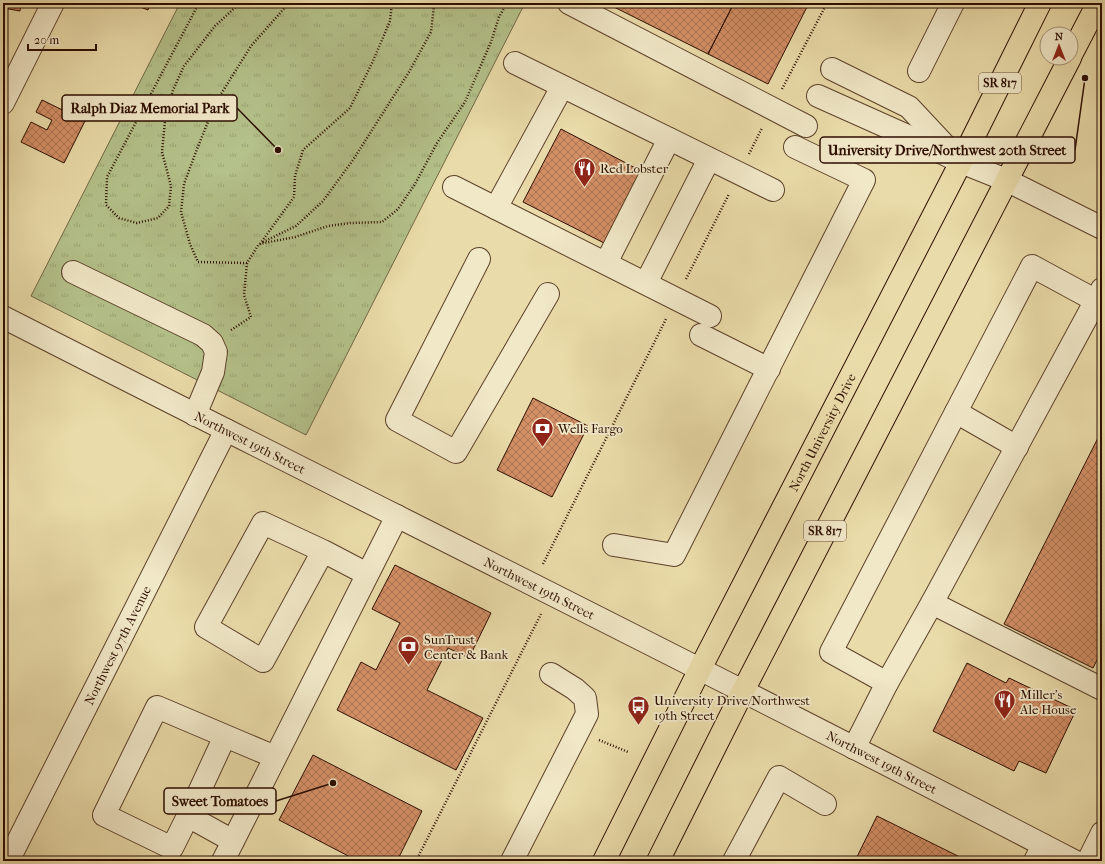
<svg xmlns="http://www.w3.org/2000/svg" width="1105" height="864" font-family="'IM FELL French Canon',serif">
<style>
.park{fill:url(#park-tufts);stroke:#706745}
.building{fill:url(#building-cross-hatch);stroke:#2d0d00}
.lines{fill:none;stroke-linecap:round;stroke-linejoin:round}
.minor-casing{stroke:#5c412a;stroke-width:24}
.major-casing{stroke:#2d0d00;stroke-width:24}
.path{stroke:#2d0d00;stroke-width:2.5;stroke-dasharray:1 2;stroke-linecap:butt}
.minor{stroke:#f1e8c8;stroke-width:22}
.major{stroke:#eadcaa;stroke-width:22}
.labels{text-anchor:middle;stroke-width:3.5;stroke-linejoin:round;paint-order:stroke}
.shield{fill:#f1e8c8;stroke:#684f3c;stroke-width:1}
.shield-label{font-size:12px;font-weight:bold;fill:#2d0d00}
.poi-label{font-size:13px;fill:#2d0d00;stroke:#f1e8c8;text-anchor:start}
.street-label{font-size:13px;fill:#2d0d00;stroke:#f1e8c8}
.leader{fill:none;stroke:#2d0d00;stroke-width:1.5}
.callout-dot{fill:#2d0d00;stroke:#f1e8c8;stroke-width:1.5}
.callout{fill:#f1e8c8;stroke:#2d0d00;stroke-width:1.5}
.callout-label{font-size:14px;text-anchor:middle;font-weight:bold;fill:#2d0d00}
</style>
<defs>
<pattern id="park-tufts" width="24" height="20" patternUnits="userSpaceOnUse"><rect width="24" height="20" fill="#b4c18a"/><path d="M3 7l-1-3M5 7V3M7 7l1-3M15 17l-1-3M17 17v-4M19 17l1-3" fill="none" stroke="#9ba575"/></pattern>
<pattern id="building-cross-hatch" width="8" height="8" patternUnits="userSpaceOnUse"><rect width="8" height="8" fill="#d38f66"/><path d="M0 0l8 8M0 8l8-8" fill="none" stroke="#ac7352"/></pattern>
</defs>
<rect width="100%" height="100%" fill="#eadcaa"/>
<filter id="stains"><feTurbulence type="fractalNoise" baseFrequency=".005" numOctaves="4"/><feColorMatrix values="0 0 0 0 .2 0 0 0 0 .09 0 0 0 0 .02 0 0 0 .5 -.17"/></filter>
<radialGradient id="worn" r=".72"><stop offset=".6" stop-color="#630" stop-opacity="0"/><stop offset="1" stop-color="#630" stop-opacity=".3"/></radialGradient>
<path class="park" d="M180 3H525L306 435 31 296Z"/>
<path class="building" d="M3 3H21L20 11 3 8Z
M130 3H151L148 10Z
M606 3H725L732 7 708 54Z
M734 3H809L768 84 708 54Z
M42 100 85 121 64 163 21 142 31 122 47 130 52 120 36 112Z
M561 129 647 174 610 246 523 202Z
M533 398 588 426 552 497 497 470Z
M1102 430V650L1093 668 1004 624Z
M395 565 491 613 469 658 448 648 427 690 483 718 456 770 337 710 361 662 376 670 400 623 372 609Z
M967 663 1006 683 1009 678 1076 710 1046 773 1019 761 1014 771 933 731Z
M313 755 422 811 397 861H358L279 820Z
M877 816 968 861H855Z"/>
<g class="lines">
<defs>
<g id="minor">
<path d="M569 3 806 126"/>
<path d="M515 63 773 190"/>
<path d="M832 69 909 107 952 153"/>
<path d="M919 71 953 3"/>
<path d="M818 96 903 134 961 162 1006 180 1102 228"/>
<path d="M3 103 53 3"/>
<path d="M454 187 710 316"/>
<path d="M496 208 562 87"/>
<path d="M479 259 397 420 456 452 548 294"/>
<path d="M606 263 669 139"/>
<path d="M73 272 203 335 212 343 216 352 213 372 195 415"/>
<path d="M646 283 709 159"/>
<path id="s1" d="M3 317C360 499 719 676 1074 861"/>
<path d="M701 335 769 369"/>
<path d="M956 412 1017 447"/>
<path d="M614 545 674 555 864 180 795 147"/>
<path d="M323 551 263 661 206 627 263 523 323 551 367 574"/>
<path d="M932 603 1102 689"/>
<path d="M887 683 831 652 1032 266 1102 304"/>
<path d="M225 736 188 816 172 848 104 815 157 707 275 757"/>
<path d="M854 748 887 683 932 603 1102 289"/>
<path d="M188 816 233 841"/>
<path id="s2" d="M8 861 226 430"/>
<path d="M223 861 397 516"/>
<path d="M512 861 587 714 585 698 575 689 551 674"/>
<path d="M734 861 779 777 825 804"/>
<path d="M1035 861 1043 845"/>
<path d="M1088 861 1102 833"/>
</g>
<g id="major">
<path d="M1071 55 1098 3"/>
<path id="s3" d="M604 861 700 669 961 162 1040 3"/>
<path d="M658 861 743 691 1070 58"/>
</g>
</defs>
<use href="#minor" class="minor-casing"/>
<use href="#major" class="major-casing"/>
<path class="path" d="M199 3 107 177 106 205 119 218 137 223 158 218 169 206 171 186 162 152 165 121 173 90 184 66 215 26 240 3
M782 89 827 3
M749 154 762 128
M263 242 296 226 323 201 353 160 409 72 431 32 434 6 433 3
M260 244 294 197 295 176 303 150 350 108 373 61 390 21 392 3
M247 263 198 262 190 244 181 212 184 184 197 149 216 102 251 46 289 3
M686 279 729 194
M231 330 251 317 244 295 247 263 259 244 295 237 328 226 350 223 382 222 398 209 415 184 437 143 465 102 491 42 499 17 507 3
M543 564 666 319
M599 740 628 752
M416 861 541 614"/>
<use href="#minor" class="minor"/>
<use href="#major" class="major"/>
</g>
<defs>
<symbol id="restaurant-pin" viewBox="-11 -11 22 30"><path d="M0 17L-7.5 6A9.5 9.5 0 1 1 7.5 6Z" fill="#8f2418" stroke="#f1e8c8"/><path d="M-5-6h1v4h1v-4h1v4h1v-4h1v5L-1.5 .5V6h-2V.5L-5-1ZM5-6V6H3V1.5H1.5Q1.5-4 5-6Z" fill="#fff"/></symbol>
<symbol id="bank-pin" viewBox="-11 -11 22 30"><path d="M0 17L-7.5 6A9.5 9.5 0 1 1 7.5 6Z" fill="#8f2418" stroke="#f1e8c8"/><path d="M-6-4H6V4H-6ZM0-2.3a2.3 2.3 0 1 0 0 4.6a2.3 2.3 0 1 0 0-4.6Z" fill="#fff"/></symbol>
<symbol id="bus-pin" viewBox="-11 -11 22 30"><path d="M0 17L-7.5 6A9.5 9.5 0 1 1 7.5 6Z" fill="#8f2418" stroke="#f1e8c8"/><path d="M-5-6H5V4H4V6H2V4H-2V6H-4V4H-5ZM-3.5-4V0h7V-4ZM-3.5 1.2v1.5H-2V1.2ZM2 1.2v1.5H3.5V1.2Z" fill="#fff"/></symbol>
</defs>
<g fill-rule="evenodd">
<use href="#restaurant-pin" x="572" y="156" width="25" height="34"/>
<use href="#bank-pin" x="530" y="416" width="25" height="34"/>
<use href="#bank-pin" x="396" y="634" width="25" height="34"/>
<use href="#restaurant-pin" x="992" y="688" width="25" height="34"/>
<use href="#bus-pin" x="626" y="694" width="25" height="34"/>
</g>
<g class="labels">
<g class="shield">
<rect x="979" y="73" width="42" height="20" rx="3"/>
<rect x="804" y="521" width="42" height="20" rx="3"/>
</g>
<g class="shield-label">
<text x="1000" y="87">SR 817</text>
<text x="825" y="535">SR 817</text>
</g>
<g class="poi-label">
<text x="600" y="173">Red Lobster</text>
<text x="558" y="433">Wells Fargo</text>
<text x="424" y="644">SunTrust<tspan x="424" dy="15">Center &amp; Bank</tspan></text>
<text x="1020" y="699">Miller's<tspan x="1020" dy="15">Ale House</tspan></text>
<text x="654" y="705">University Drive/Northwest<tspan x="654" dy="15">19th Street</tspan></text>
</g>
<g class="street-label">
<text dy="5" stroke="none"><textPath href="#s3" startOffset="481">North University Drive</textPath></text>
<text dy="5" stroke="none"><textPath href="#s1" startOffset="277">Northwest 19th Street</textPath></text>
<text dy="5" stroke="none"><textPath href="#s1" startOffset="601">Northwest 19th Street</textPath></text>
<text dy="5" stroke="none"><textPath href="#s2" startOffset="242">Northwest 97th Avenue</textPath></text>
<text dy="5" stroke="none"><textPath href="#s1" startOffset="985">Northwest 19th Street</textPath></text>
</g>
</g>
<path class="leader" d="M278 150L237 108M1085 78L1075 150M333 783L276 801"/>
<g class="callout-dot">
<circle cx="278" cy="150" r="4"/>
<circle cx="1085" cy="78" r="4"/>
<circle cx="333" cy="783" r="4"/>
</g>
<g class="callout">
<rect x="62" y="95" width="175" height="26" rx="4"/>
<rect x="820" y="137" width="255" height="26" rx="4"/>
<rect x="164" y="788" width="112" height="26" rx="4"/>
</g>
<g class="callout-label">
<text x="150" y="113">Ralph Diaz Memorial Park</text>
<text x="947" y="155">University Drive/Northwest 20th Street</text>
<text x="220" y="806">Sweet Tomatoes</text>
</g>
<rect width="1105" height="864" fill="none" stroke="#eadcaa" stroke-width="16"/>
<rect x="4" y="4" width="1097" height="856" fill="none" stroke="#2d0d00" stroke-width="2"/>
<rect x="8" y="8" width="1089" height="848" fill="none" stroke="#2d0d00"/>
<g transform="translate(1059 46)"><circle r="19" fill="#f1e8c8" stroke="#a39078"/>
<path d="M0-3L7 15L0 10L-7 15Z" fill="#8f2418"/>
<text y="-6" font-size="11" font-weight="bold" text-anchor="middle" fill="#2d0d00">N</text>
</g>
<path d="M28 44v6h68v-6" fill="none" stroke="#2d0d00" stroke-width="2"/>
<text x="34" y="44" font-size="12" fill="#2d0d00" stroke="#f1e8c8" stroke-width="3" paint-order="stroke">20 m</text>
<rect width="100%" height="100%" filter="url(#stains)"/>
<rect width="100%" height="100%" fill="url(#worn)"/>
</svg>
